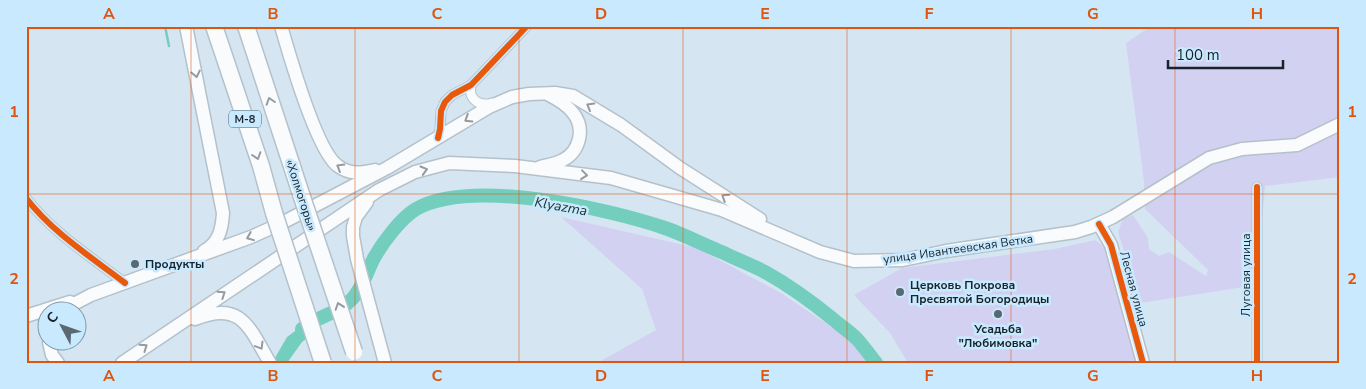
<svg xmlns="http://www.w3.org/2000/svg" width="1366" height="389" font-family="'Nunito Sans',sans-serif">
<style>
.green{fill:#d3d1f1}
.water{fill:#74cebd}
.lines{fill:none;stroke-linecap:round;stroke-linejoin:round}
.stream{stroke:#74cebd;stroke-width:2.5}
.river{stroke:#74cebd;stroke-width:14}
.street-casing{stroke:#b4c1ca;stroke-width:11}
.secondary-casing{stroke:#b4c1ca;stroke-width:15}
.highway-casing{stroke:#b4c1ca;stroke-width:19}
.street{stroke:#f9fbfd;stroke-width:9}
.secondary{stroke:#f9fbfd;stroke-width:12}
.highway{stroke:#f9fbfd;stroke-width:16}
.highway-bridge-casing{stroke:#b4c1ca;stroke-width:19;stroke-linecap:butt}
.highway-bridge{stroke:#f9fbfd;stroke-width:16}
.cycleway-casing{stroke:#c9e9fe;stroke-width:9}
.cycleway{stroke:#e8590c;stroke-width:6}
.oneway{stroke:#949a9f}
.grid{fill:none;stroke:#de560e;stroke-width:1;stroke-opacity:0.55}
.poi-dot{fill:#5a6871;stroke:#c9e9fe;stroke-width:2}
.labels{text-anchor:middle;stroke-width:5;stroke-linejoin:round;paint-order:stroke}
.shield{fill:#c9e9fe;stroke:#4d5f6b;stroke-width:1}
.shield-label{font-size:11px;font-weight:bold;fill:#18242c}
.street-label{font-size:12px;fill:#18242c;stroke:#c9e9fe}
.poi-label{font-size:12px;font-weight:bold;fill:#18242c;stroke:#c9e9fe;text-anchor:start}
.water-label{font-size:14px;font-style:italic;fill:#1b302a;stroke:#c9e9fe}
.neatline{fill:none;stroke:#de560e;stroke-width:2}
.grid-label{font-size:16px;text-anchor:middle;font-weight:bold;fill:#de560e}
</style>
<rect width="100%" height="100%" fill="#d5e6f2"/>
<path class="green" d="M1151 26H1340V177L1265 186 1257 285 1140 303 1118 232 1123 219 1133 215 1148 238 1149 249 1159 256 1169 252 1206 276 1208 270 1145 209 1144 182 1126 43Z
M561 217 697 248 781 293 855 343 869 363H597L656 330 642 289Z
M1095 240 1106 248 1136 363H908L890 333 854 295 902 268 1055 249Z"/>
<path class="water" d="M310 320 314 333 302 342 287 363H272L287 337Z"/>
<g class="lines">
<path class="stream" d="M165 26 169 46"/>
<path class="river" d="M302 329C318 315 339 314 353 298 364 285 367 271 374 258 383 242 401 218 416 209 471 178 606 208 665 228 685 235 704 245 724 253 738 260 752 265 765 272 790 286 812 302 834 320 841 326 850 332 857 339 864 347 870 355 876 363"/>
<defs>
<path id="street" d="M471 85C468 99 479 107 492 103
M438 138 440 129 441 111 445 102 452 95 471 85 527 26
M1257 187V363
M26 198C52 232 91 257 125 283"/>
<path id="secondary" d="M186 26 223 213C222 229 219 243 204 251
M281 26C289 54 317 152 338 166 350 175 361 173 375 170
M540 167C548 165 556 164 563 160 571 156 577 148 579 139 584 117 567 104 549 95
M367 202 356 217 353 227V236L357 259 385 363
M1099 224 1111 245 1143 363
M62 312 68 307 91 295 251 237 280 224 387 168 489 107 512 97 529 94 555 93 573 96 621 125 680 168 760 219
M26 316 70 302
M195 319C241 300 249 327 270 363
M49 342 52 355 58 363
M122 363 379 190 415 172 449 163 515 166 611 178 722 210 820 252 854 261 903 260 946 251 1075 232 1091 227 1113 217 1209 158 1242 149 1297 145 1340 124"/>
<path id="highway" d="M214 26 261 166 274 213
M246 26 302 197"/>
</defs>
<use href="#street" class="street-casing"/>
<use href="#secondary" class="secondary-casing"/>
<use href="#highway" class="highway-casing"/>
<use href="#street" class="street"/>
<use href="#secondary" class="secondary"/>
<use href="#highway" class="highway"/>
<defs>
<path id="highway-bridge" d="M302 197 354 352
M274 213 323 363"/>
</defs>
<use href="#highway-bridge" class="highway-bridge-casing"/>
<use href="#highway-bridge" class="highway-bridge"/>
<defs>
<path id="cycleway" d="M438 138 440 129 441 111 445 102 452 95 471 85 527 26
M1257 187V363
M26 198C52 232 91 257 125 283
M1099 224 1111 245 1143 363"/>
</defs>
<use href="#cycleway" class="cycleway-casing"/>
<use href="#cycleway" class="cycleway"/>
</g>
<defs><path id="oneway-chevron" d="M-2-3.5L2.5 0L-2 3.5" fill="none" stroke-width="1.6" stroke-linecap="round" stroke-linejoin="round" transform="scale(1.25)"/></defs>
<g class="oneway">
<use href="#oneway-chevron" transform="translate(196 74) rotate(78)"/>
<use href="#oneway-chevron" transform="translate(270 101) rotate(-108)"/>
<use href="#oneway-chevron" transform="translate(590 106) rotate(-150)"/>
<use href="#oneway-chevron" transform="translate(468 119) rotate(148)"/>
<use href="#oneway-chevron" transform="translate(257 156) rotate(72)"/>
<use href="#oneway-chevron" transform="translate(340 167) rotate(-149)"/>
<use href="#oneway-chevron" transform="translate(424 170) rotate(-16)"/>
<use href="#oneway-chevron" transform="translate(584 175) rotate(7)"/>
<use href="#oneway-chevron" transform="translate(725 197) rotate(-147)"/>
<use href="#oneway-chevron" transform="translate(250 237) rotate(158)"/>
<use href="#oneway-chevron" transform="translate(222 294) rotate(-34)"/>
<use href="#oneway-chevron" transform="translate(339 306) rotate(-109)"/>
<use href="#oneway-chevron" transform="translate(260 346) rotate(59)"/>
<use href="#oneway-chevron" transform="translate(144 347) rotate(-35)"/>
</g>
<path class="grid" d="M191 26V363M355 26V363M519 26V363M683 26V363M847 26V363M1011 26V363M1175 26V363M26 194H1340"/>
<g class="poi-dot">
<circle cx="135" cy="264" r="5"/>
<circle cx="900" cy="292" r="5"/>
<circle cx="998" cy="314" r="5"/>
</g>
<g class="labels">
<rect class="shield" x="229" y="110.5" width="32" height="17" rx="4"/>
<g class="shield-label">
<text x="245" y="123">М-8</text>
</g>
<g class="street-label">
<text transform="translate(301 195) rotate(72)" y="4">«Холмогоры»</text>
<text transform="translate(958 249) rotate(-8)" y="4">улица Ивантеевская Ветка</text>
<text transform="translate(1246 275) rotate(-90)" y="4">Луговая улица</text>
<text transform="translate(1134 289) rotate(75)" y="4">Лесная улица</text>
</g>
<g class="poi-label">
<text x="145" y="268">Продукты</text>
<text x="910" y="289">Церковь Покрова<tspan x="910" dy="14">Пресвятой Богородицы</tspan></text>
<text x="998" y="333" text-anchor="middle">Усадьба<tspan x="998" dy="14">"Любимовка"</tspan></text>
</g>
<g class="water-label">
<text transform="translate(561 206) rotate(10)" y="5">Klyazma</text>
</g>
</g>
<rect width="1366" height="389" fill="none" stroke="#c9e9fe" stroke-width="55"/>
<g transform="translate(62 326) rotate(311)"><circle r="24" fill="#c9e9fe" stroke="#829aaa"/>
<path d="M0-4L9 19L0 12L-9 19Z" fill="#5a6871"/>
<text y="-8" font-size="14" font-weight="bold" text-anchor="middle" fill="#18242c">С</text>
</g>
<path d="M1168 60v8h115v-8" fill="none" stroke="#18242c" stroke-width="2.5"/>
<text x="1176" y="60" font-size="15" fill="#18242c" stroke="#c9e9fe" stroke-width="4" paint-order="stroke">100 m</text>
<rect x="28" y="28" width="1310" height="334" class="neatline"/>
<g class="grid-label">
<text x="109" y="19">A</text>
<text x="273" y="19">B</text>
<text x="437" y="19">C</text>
<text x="601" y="19">D</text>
<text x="765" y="19">E</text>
<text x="929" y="19">F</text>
<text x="1093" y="19">G</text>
<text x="1257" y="19">H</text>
<text x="14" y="117">1</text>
<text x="1352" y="117">1</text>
<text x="14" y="284">2</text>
<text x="1352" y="284">2</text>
<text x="109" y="381">A</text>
<text x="273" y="381">B</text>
<text x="437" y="381">C</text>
<text x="601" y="381">D</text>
<text x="765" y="381">E</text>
<text x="929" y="381">F</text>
<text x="1093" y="381">G</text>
<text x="1257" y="381">H</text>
</g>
</svg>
